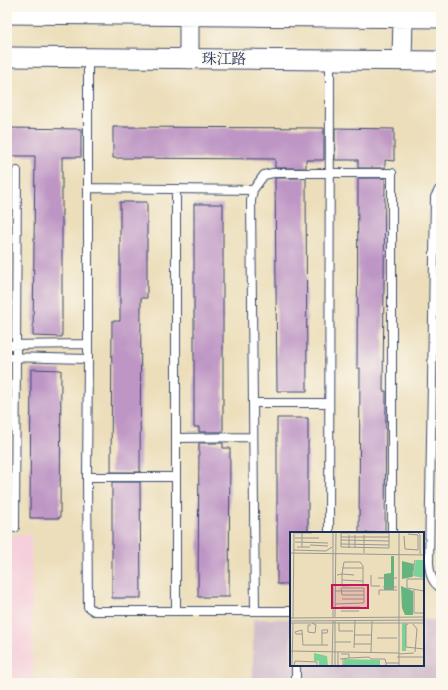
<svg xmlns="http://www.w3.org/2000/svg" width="448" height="690" font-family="'EB Garamond','Noto Serif SC',serif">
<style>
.built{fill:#f5cfdb}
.industrial{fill:#d1bdcc}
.building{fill:#be96c5}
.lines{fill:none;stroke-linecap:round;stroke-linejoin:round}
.service-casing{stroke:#3a496c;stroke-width:10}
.tertiary-casing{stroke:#3a496c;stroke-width:21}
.service{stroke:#fff;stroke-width:8}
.tertiary{stroke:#fff;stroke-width:19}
.labels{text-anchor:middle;stroke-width:3;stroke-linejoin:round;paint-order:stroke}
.street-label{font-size:15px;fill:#1b2f5e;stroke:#fbf7ec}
.inset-road{fill:none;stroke:#989895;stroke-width:1}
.view{fill:#c2185b;fill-opacity:0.15;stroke:#c2185b;stroke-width:2}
.inset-edge{fill:none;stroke:#1b2f5e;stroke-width:2}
</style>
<rect width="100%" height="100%" fill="#fbf7ec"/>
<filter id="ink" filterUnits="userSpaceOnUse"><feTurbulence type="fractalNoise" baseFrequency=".025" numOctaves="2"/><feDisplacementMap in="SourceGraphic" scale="8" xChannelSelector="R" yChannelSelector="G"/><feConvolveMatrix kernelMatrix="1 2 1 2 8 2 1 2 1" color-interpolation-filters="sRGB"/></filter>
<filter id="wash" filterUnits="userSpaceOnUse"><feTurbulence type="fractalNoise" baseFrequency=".012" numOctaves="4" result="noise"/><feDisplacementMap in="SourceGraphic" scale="16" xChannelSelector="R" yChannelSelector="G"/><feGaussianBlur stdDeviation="0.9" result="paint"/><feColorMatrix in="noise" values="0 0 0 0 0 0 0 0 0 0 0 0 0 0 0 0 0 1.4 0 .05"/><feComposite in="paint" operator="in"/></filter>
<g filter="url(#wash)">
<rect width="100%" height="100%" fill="#ecdeba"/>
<path class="built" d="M7 535H31L33 683H7Z"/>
<path class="industrial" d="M253 619H291V665H423V620H441V683H253Z"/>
<g id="blocks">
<path class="building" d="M113 127 324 128V160H306V168H275V159L113 158Z
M7 128 81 129V157H62V337L33 336 35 156H7Z
M335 128 394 129V161L385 160V168H358V160H335Z
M275 178H306L307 391H277Z
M358 178H385L383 391H386L385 533H359L360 368H357Z
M120 202H147V298H141L140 472H111L112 321H120Z
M194 204H223V432H199V427H194Z
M31 369 61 370 60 518H30Z
M277 418H308V533H291V584H277Z
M199 443H223V448H230L229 597H198Z
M112 482H140L141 598H112Z"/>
</g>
</g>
<g filter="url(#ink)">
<use href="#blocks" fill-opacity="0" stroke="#3a496c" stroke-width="1"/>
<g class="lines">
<defs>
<path id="service" d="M88 58V359L87 477 88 607 94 611H291
M88 188 253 190
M441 189 439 190 435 197 429 563C430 573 431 582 441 588
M7 345 88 344
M7 357 88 359
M253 403H329
M176 438 253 437
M87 477H176
M15 528 17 171
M329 533 330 60
M176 611V189
M255 611 251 201 253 190 264 175 273 173H392V533
M296 683V668"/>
<path id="tertiary" d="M7 14 441 18
M7 57 441 61
M189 59V16
M402 60 403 18"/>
</defs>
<use href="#service" class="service-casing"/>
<use href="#tertiary" class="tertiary-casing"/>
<use href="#service" class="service"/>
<use href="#tertiary" class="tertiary"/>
</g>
</g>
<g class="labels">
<g class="street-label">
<text x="224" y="64">珠江路</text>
</g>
</g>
<g transform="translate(290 532)">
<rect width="134" height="134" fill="#ecdeba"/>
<path d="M126 28H134V46L123 44ZM116 91V119H112V92ZM24 121 37 124 38 134H29V129H24ZM54 127 90 128V133H54Z" fill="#7bd297"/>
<path d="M101 24H104V58H94V42L101 41ZM112 29 124 32 122 45 112 47ZM111 54 123 59V83H115L112 76Z" fill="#64b480"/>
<path class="inset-road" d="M51 0V15L99 16V0M109 0V134M127 0 130 3V22M5 1H22M51 1H99M59 3V16M114 4 115 17 128 18V3L118 2M51 5H99M5 6H29M51 8 99 9M5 10 38 11M51 12 99 13M20 13 38 14M7 15H20M12 15V1M65 16V3M4 18 36 19 42 15M0 21 134 23M74 21V3M52 36H73M0 42V78M52 42 64 43M47 43 52 42 54 30H70L73 34V53L52 54V42M81 43V54H90M122 45 125 28M88 46H107M134 47H117V56L134 59M52 48 73 49M93 55H107M124 58V81H134M45 59H74M89 63V58H107M52 67H74M45 72 74 71V56H51L52 63H74M51 75H70M51 79H69M43 85V0M45 85 46 0M0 86 134 85M3 87 4 0M0 89 134 88M0 91H134M49 91V99H63M118 92 116 93V115L134 117M123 92 127 97 125 120M21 93H18V100L25 101 26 93 22 91M32 101H37L38 98H32V113M12 102H6L5 100 12 98 13 113H38M64 103H82M87 106H107M45 110H61M64 112H81M64 116 65 89M0 119 109 121M81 120 82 89M109 122 124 121M107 125H134M59 126 79 125 81 127H95L96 131M50 127 59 126V122H51M53 127V133L63 134M2 134 3 91M4 134 5 129 27 130V134M42 134 43 89M45 134V89M48 134V120M96 134V131H109"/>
<path class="view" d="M42 53H78V76H42Z"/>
<rect width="134" height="134" class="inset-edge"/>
</g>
<rect width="448" height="690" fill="none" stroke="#fbf7ec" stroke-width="24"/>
</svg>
